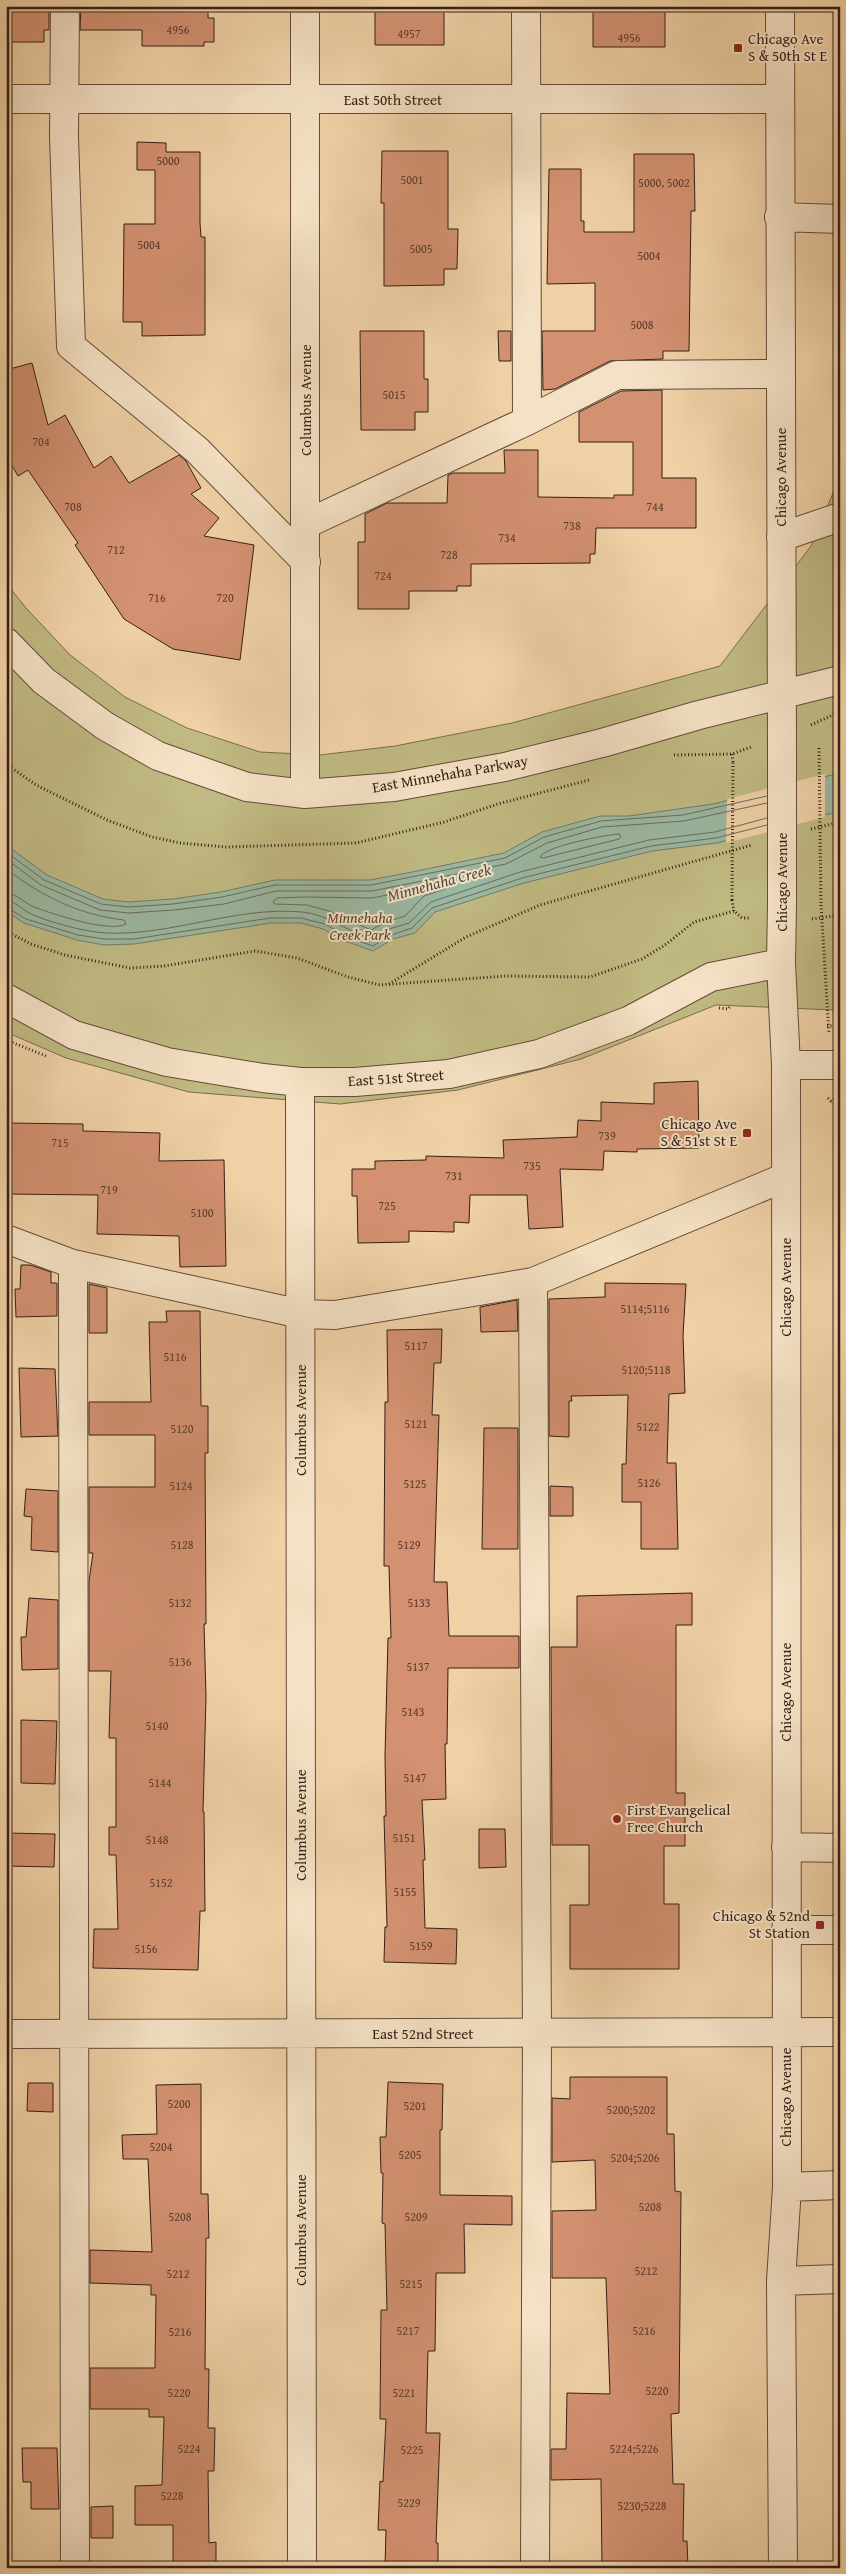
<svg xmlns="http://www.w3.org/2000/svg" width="846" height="2574" font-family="'Gentium Book Plus',serif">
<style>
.green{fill:#c0b982;stroke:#7a6c4c}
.water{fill:#9bb8a2;stroke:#727b6a}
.pier{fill:#f0d1a6}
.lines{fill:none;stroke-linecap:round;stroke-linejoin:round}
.shore{stroke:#686c5c;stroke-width:1}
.building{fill:#d39171;stroke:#341f15}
.minor-casing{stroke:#634c39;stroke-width:30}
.path{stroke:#341f15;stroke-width:3;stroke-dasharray:1 2.5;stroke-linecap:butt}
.minor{stroke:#f5e1c5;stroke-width:28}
.minor-bridge-casing{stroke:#634c39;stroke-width:30;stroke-linecap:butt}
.path-bridge{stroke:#341f15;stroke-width:3;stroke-dasharray:1 2.5;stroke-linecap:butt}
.minor-bridge{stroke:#f5e1c5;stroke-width:28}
.poi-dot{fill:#8f2418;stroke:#f5e1c5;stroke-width:2}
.labels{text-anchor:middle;stroke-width:4;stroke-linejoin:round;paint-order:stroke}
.number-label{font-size:12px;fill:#5c3c2c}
.poi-label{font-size:15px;fill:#341f15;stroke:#f5e1c5;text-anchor:start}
.street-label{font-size:15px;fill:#341f15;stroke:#f5e1c5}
.park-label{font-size:15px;font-style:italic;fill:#574630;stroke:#f5e1c5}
.water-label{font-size:16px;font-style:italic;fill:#534d3f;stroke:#f5e1c5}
</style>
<rect width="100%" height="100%" fill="#f0d1a6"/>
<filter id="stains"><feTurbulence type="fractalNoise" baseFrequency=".004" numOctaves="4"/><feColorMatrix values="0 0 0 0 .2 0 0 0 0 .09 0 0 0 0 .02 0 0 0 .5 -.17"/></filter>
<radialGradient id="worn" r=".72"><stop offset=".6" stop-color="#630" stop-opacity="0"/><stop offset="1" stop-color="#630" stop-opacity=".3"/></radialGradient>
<path class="green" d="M840 491V1092H837L835 1010 716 1005 581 1059 458 1090 340 1104 189 1092 66 1058 6 1032V583L26 608 70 655 125 697 187 728 260 752 320 755 395 746 512 723 720 666 811 546 833 493Z"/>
<path class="water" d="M840 773V811L717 843 652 851 524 883 435 912 415 933 393 939 373 951 345 941 323 929 301 923H271L134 944 104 945 77 940 24 923 6 911V845L47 875 103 899 128 902 173 899 221 892 275 880H370L407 873 504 853 542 832 600 816H629L713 804Z"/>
<path class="pier" d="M825 774V817L726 843 727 799Z"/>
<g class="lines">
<path class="shore" d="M619 834 621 837 619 839 543 858 540 857C546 846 605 835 619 834Z
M6 852 44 880 101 904 128 907 173 904 222 897 275 885H371L505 858 544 837 601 821 683 815 767 796
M6 859 41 885 100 910 129 913 174 910 224 904 276 891H372L506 864 547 843 602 827 684 821 767 803
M6 869C42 896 79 915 124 920L126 924C109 933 53 914 34 907 24 903 18 894 6 893
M443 884 445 889 424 896 405 916 386 922 371 930 329 911 307 905 275 904 273 902 277 898 304 897 372 898Z
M6 901C16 901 21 909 29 913 48 922 85 932 106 933 172 936 236 906 302 912 327 914 348 932 372 939L389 929 409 923 431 902 520 872 649 840 715 832 767 818
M6 907 26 919 78 935 104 939H134L270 918H301L325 924 347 937 373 946 391 935 412 928 432 908 522 878 651 846 716 838 767 825"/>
</g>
<path class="building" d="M6 6H49V30H44V42H6Z
M81 6H203L208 8V18H214V42H204V46H142V30H80Z
M375 6H444V45H375Z
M593 6H665V47H593Z
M137 142 166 143V152H200V223L201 237H205V335L142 336V322H123L124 224H155V170H137Z
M382 151H448V229H458L457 269H444V285L384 286V203H381Z
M634 154H694L695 211H691L689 351H663V359L610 361 555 389 543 390 542 331H595V283L547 284 549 169H581V221H584V232H634Z
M360 331H424V379H428V412H415V430H361Z
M498 331H511V361H499Z
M32 363 48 425 65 415 94 468 111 456 129 483 179 455 186 461 201 488 191 494 219 518 204 536 254 545 240 660 173 649 124 619 75 545 78 543 28 470 18 476 6 455V370Z
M662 390V478H696V528H596L595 554H590V563L471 564V586H457V591H409V609H358V542H365V514L387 503H447L448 475 453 473H505L504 450H538V497L614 498V495H633V442H579V412L621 391Z
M698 1081 699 1148 637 1149V1152L604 1151 603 1170 560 1169 563 1227 529 1229 527 1195H470L469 1223 454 1222V1232L409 1231V1242L358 1243 357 1196H352V1169H375V1161L426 1160V1156L504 1158 503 1140 577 1137 578 1120 601 1121V1102L654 1104V1083Z
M6 1123 83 1124V1131L160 1133 159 1161 224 1160 226 1266 180 1267 179 1236 97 1234 98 1195 6 1194Z
M21 1265H30L51 1272V1283H57V1316L16 1317 15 1289H20Z
M605 1283 686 1284 683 1336 685 1393 669 1394 667 1463H676L678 1549H641V1502H622V1464H626L628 1395 571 1396 572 1401H569V1437L549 1436V1299L605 1297Z
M89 1284 107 1288V1333H89Z
M517 1300 518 1331 481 1332 480 1307Z
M166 1311H200L201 1406H208V1453H205L206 1624H204L206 1697 203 1812H204L205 1911H200L198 1970 93 1968 94 1929H118L116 1855H109V1827H116V1738H109L111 1671H89V1581L93 1553H89V1487H155V1435H89V1402H151L149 1322H167Z
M442 1329 441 1363H434L432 1415H439L434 1582H447L449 1636H519V1668H448L447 1744H445L446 1799 422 1800 425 1860H423L425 1928 457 1929 456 1964 384 1962 385 1927H387L384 1816H386L385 1756 388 1638H391L389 1566H384L385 1402H388L387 1330Z
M19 1368 55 1369 58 1436 21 1437Z
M484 1428H518V1549H482Z
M550 1486 573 1487V1516H550Z
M26 1489 58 1491V1552L31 1550 32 1517 24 1516Z
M692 1593V1625H676V1793H685V1846H664V1904H679V1969H570V1905H589V1845H552L551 1647H577V1596Z
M29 1598 58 1600V1669L22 1670 21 1637H26Z
M21 1720 57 1721 55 1784 21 1783Z
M479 1829H505L506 1867 479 1868Z
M6 1833 55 1834 54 1867 6 1866Z
M570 2077H667V2134H674L675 2191 681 2192 679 2413 671 2414 673 2484H684L683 2541H687L688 2568H602L601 2479 551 2480V2449H566L567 2393 610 2394 606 2278H552V2211L596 2210 595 2160 552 2162V2098L570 2099Z
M388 2082 443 2084 442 2130H440V2195L512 2196V2225L464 2224 465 2273H436L435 2351H428L426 2433H440L436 2543H438V2568H385L386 2530H378L380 2481 383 2482 386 2419H380L381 2310H387L385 2224 382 2223 383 2173H381L380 2137H386Z
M28 2083H53V2112L27 2111Z
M201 2084V2194H208L209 2238H206L205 2369H209L208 2428H215L214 2471H208L209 2543 216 2542V2568H173V2525H135V2486L162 2485 164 2417H149V2409H90V2368H155L156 2295H151V2285L90 2283V2250L152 2252 148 2159H123L122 2135 157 2134 156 2085Z
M22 2448H57L59 2509H31V2482H23Z
M113 2506V2538H91V2507Z"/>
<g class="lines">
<defs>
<path id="minor" d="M65 6 64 137 71 346 197 450 306 562
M526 6 527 421 617 375 780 374
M780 6 782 751
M6 99H779
M779 217 840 219
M306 524 527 421
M781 537 840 517
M6 642 44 681 105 726 158 756 247 787 305 794 394 787 505 767 602 743 699 715 840 680
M305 794V6
M782 904 781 963 786 1065 787 2187 781 2281 783 2568
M6 998 74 1035 167 1062 263 1078 300 1082H355L449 1074 539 1054 628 1021 711 977 781 963
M786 1065H840
M300 1082 302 2568
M6 1239 73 1264 301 1314 335 1315 533 1282 786 1177
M73 1264 75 2568
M533 1282 537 2033 535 2568
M786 1847 840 1848
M786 1930H840
M6 2034 840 2032
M787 2187 840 2185
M781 2281 840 2279"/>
</defs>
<use href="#minor" class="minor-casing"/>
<path class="path" d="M811 725 835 714
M732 754 733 762
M674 755 732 754 751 747
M6 764 36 785 107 820 152 837 180 843 226 847 356 843 444 822 498 804 589 780
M811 829 840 822
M732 900 734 911
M821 905 829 1034
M834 917 840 921
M812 919 840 915
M6 931 31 944 65 955 130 968 164 966 255 951 297 958 348 977 380 985 506 976 590 977 642 959 665 945 694 922 734 911 742 918H751
M389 984 466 937 540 905 752 845
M719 1008 728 1009 731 1005
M827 1026H840
M6 1040 46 1056
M828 1098 831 1101 838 1097"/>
<use href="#minor" class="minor"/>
<defs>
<path id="minor-bridge" d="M782 751V904"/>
</defs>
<use href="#minor-bridge" class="minor-bridge-casing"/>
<path class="path-bridge" d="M819 748 821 905
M732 900 733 762"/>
<use href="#minor-bridge" class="minor-bridge"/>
</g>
<g class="poi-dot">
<rect x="733" y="43" width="10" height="10" rx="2.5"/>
<rect x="742" y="1128" width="10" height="10" rx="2.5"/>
<circle cx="617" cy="1819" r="5"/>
<rect x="815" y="1920" width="10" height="10" rx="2.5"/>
</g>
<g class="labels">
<g class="number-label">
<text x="178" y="34">4956</text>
<text x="409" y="38">4957</text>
<text x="629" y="42">4956</text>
<text x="168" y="165">5000</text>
<text x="412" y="184">5001</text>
<text x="664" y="187">5000, 5002</text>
<text x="149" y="249">5004</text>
<text x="421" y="253">5005</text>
<text x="649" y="260">5004</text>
<text x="642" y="329">5008</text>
<text x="394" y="399">5015</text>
<text x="41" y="446">704</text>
<text x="73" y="511">708</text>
<text x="655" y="511">744</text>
<text x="572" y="530">738</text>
<text x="507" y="542">734</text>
<text x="116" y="554">712</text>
<text x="449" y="559">728</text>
<text x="383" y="580">724</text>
<text x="157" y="602">716</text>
<text x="225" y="602">720</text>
<text x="607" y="1140">739</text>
<text x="60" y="1147">715</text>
<text x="532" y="1170">735</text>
<text x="454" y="1180">731</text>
<text x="109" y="1194">719</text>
<text x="387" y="1210">725</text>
<text x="202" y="1217">5100</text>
<text x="645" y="1313">5114;5116</text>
<text x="416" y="1350">5117</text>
<text x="175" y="1361">5116</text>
<text x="646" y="1374">5120;5118</text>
<text x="416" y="1428">5121</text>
<text x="648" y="1431">5122</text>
<text x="182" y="1433">5120</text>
<text x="649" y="1487">5126</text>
<text x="415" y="1488">5125</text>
<text x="181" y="1490">5124</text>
<text x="182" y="1549">5128</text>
<text x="409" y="1549">5129</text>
<text x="180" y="1607">5132</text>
<text x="419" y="1607">5133</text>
<text x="180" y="1666">5136</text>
<text x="418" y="1671">5137</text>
<text x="413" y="1716">5143</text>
<text x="157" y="1730">5140</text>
<text x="415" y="1782">5147</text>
<text x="160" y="1787">5144</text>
<text x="404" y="1842">5151</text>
<text x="157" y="1844">5148</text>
<text x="161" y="1887">5152</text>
<text x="405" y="1896">5155</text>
<text x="421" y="1950">5159</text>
<text x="146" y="1953">5156</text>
<text x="179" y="2108">5200</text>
<text x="415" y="2110">5201</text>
<text x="631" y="2114">5200;5202</text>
<text x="161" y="2151">5204</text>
<text x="410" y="2159">5205</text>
<text x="635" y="2162">5204;5206</text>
<text x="650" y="2211">5208</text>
<text x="180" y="2221">5208</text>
<text x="416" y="2221">5209</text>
<text x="646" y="2275">5212</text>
<text x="178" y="2278">5212</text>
<text x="411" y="2288">5215</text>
<text x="408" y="2335">5217</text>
<text x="644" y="2335">5216</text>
<text x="180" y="2336">5216</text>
<text x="657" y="2395">5220</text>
<text x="179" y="2397">5220</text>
<text x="404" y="2397">5221</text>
<text x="189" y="2453">5224</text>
<text x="634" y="2453">5224;5226</text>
<text x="412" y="2454">5225</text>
<text x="172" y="2500">5228</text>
<text x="409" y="2507">5229</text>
<text x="642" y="2510">5230;5228</text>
</g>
<g class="poi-label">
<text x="748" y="44">Chicago Ave<tspan x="748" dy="17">S &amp; 50th St E</tspan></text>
<text x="737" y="1129" text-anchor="end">Chicago Ave<tspan x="737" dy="17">S &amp; 51st St E</tspan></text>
<text x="627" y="1815">First Evangelical<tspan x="627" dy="17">Free Church</tspan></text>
<text x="810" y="1921" text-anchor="end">Chicago &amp; 52nd<tspan x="810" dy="17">St Station</tspan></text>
</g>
<g class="street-label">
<text x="393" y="105">East 50th Street</text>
<text transform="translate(306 400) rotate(-90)" y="5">Columbus Avenue</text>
<text transform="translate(781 477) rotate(-90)" y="5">Chicago Avenue</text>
<text transform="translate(450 774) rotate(-10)" y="5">East Minnehaha Parkway</text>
<text transform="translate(782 882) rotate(-90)" y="5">Chicago Avenue</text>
<text transform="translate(396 1078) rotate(-4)" y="5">East 51st Street</text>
<text transform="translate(786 1287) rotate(-90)" y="5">Chicago Avenue</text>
<text transform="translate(301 1420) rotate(-90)" y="5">Columbus Avenue</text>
<text transform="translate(786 1692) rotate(-90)" y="5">Chicago Avenue</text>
<text transform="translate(301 1825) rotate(-90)" y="5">Columbus Avenue</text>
<text x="423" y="2039">East 52nd Street</text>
<text transform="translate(786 2097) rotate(-90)" y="5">Chicago Avenue</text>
<text transform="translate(301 2230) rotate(-90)" y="5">Columbus Avenue</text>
</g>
<g class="park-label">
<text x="360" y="923">Minnehaha<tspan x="360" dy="17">Creek Park</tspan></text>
</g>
<g class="water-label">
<text transform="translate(439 882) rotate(-15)" y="6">Minnehaha Creek</text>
</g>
</g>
<rect width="846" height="2574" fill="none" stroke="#f0d1a6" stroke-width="25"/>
<rect x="8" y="8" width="831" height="2559" fill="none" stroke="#341f15" stroke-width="2.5"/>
<rect x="12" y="12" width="821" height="2549" fill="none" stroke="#341f15"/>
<rect width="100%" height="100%" filter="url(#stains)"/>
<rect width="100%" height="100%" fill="url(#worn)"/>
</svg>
